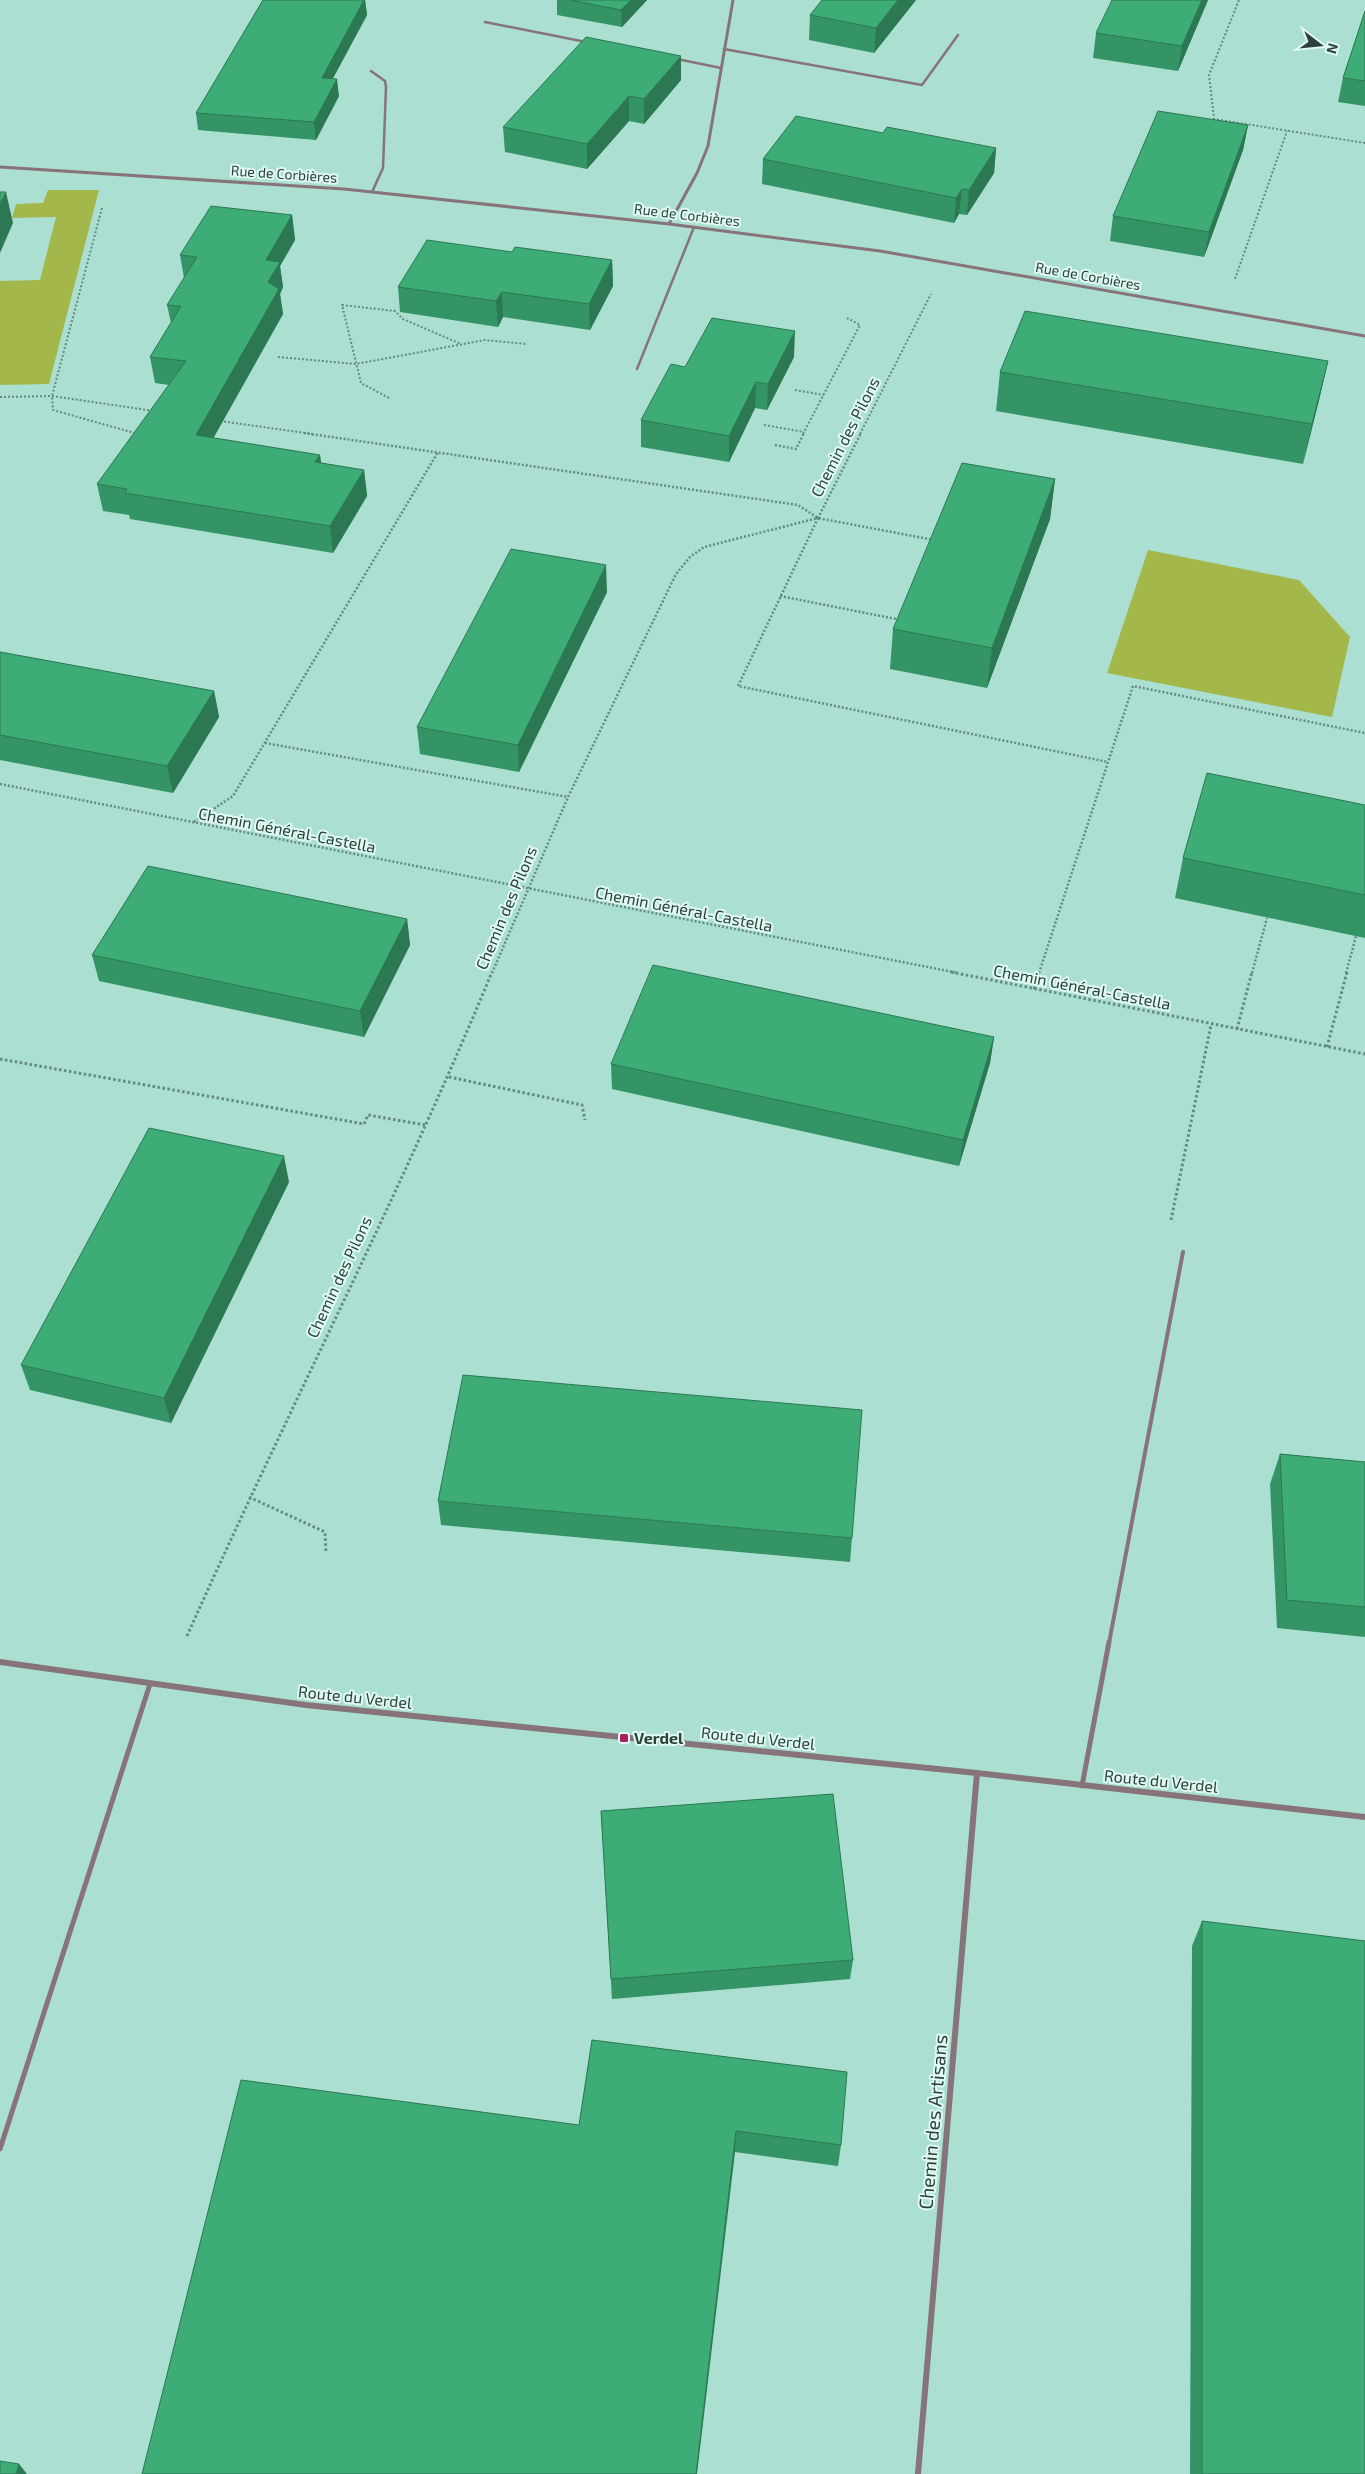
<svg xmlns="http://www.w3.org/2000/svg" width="1365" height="2474" font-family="'Exo 2',sans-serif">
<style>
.green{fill:#a3b74b}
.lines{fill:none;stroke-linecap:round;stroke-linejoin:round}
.path-far2{stroke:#668a81;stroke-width:2;stroke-dasharray:2 2;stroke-linecap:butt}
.path-far1{stroke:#668a81;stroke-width:2.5;stroke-dasharray:2 2;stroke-linecap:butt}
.path{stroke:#668a81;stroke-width:3;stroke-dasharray:2.5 2.5;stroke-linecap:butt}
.lane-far2{stroke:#87747a;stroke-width:2.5}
.lane-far1{stroke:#87747a;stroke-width:4}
.lane{stroke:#87747a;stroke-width:5}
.street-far1{stroke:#87747a;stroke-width:3}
.street{stroke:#87747a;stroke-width:6}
.wall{fill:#359465}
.shaded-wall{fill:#2b7853}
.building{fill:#3eac76;stroke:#2b7853}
.poi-dot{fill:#ab2060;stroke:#dff9f3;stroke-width:2}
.labels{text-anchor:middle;stroke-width:4;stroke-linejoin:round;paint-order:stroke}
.far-street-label{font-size:14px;fill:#2c413c;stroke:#dff9f3}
.street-label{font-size:16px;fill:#2c413c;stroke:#dff9f3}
.poi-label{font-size:16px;font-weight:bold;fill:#2c413c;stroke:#dff9f3;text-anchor:start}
.near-street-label{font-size:19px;fill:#2c413c;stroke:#dff9f3}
</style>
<rect width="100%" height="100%" fill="#aadfd2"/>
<path class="green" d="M48 190H99L49 384 0 385V281L40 280 56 217 12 218 16 204 43 203Z
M1148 550 1299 580 1350 637 1332 717 1107 673Z"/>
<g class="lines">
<path class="path-far2" d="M1239 0 1209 75 1214 119 1365 143
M102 208 52 396 53 410 138 434
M1235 279 1287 131
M278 357 356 364 485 340 526 344
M795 390 824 395
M0 397 52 396 154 411
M389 398 361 383 342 305 395 311 403 319 461 344
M220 421 313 434
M764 425 804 432
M803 434 860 325 847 318
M860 434 931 294"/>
<path class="path-far1" d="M135 433 138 434
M304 433 798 505 818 518 934 540
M775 445 796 449 804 433
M818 518 738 686 1108 762
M780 596 901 620
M265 743 568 797
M0 784 958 973
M194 822 233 796 438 452
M492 973 568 797 676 574 690 557 704 547 818 518 861 433
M1039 973 1133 686 1365 733
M1252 973 1267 918
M1346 973 1356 936"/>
<path class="path" d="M951 972 1365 1054
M1034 989 1039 972
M1237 1029 1252 972
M1327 1047 1347 972
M0 1059 364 1124 368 1115 425 1125
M449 1077 582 1105 585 1120
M1171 1220 1211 1025
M249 1497 325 1532 326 1553
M187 1636C286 1414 399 1197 492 972"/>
<path class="lane-far2" d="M485 22 586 42
M724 49 922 85 958 35
M677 59 721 68
M371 71 385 81 386 87 383 168 372 192
M637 369 694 227"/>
<path class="lane-far1" d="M1109 1643 1183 1252"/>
<path class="lane" d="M1082 1786 1109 1642
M0 2149 150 1684"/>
<path class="street-far1" d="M0 167 344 189 669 224 880 251 1365 336
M669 224 697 173 708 146 733 0"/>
<path class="street" d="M0 1662 306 1705 977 1773 1365 1817
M918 2474 977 1773"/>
</g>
<path class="wall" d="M263 0H365L367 15 333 78 339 96 316 140 198 130 196 113Z
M557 0H647L622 27 557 15Z
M916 0 874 53 809 40 810 15Z
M1208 0 1178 71 1093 58 1096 33Z
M1365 11V106L1338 102 1343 78Z
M681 80 644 124 629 121 587 169 505 152 503 127Z
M1248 125 1243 150 1204 257 1110 241 1113 216Z
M883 133 996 148 994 173 967 215 959 214 954 223 762 184 763 159Z
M292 215 295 240 280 266 283 287 280 294 283 314 213 438 320 455 321 463 364 470 367 496 333 553 130 519 129 515 103 511 97 484 169 385 155 383 150 357 171 323 167 305 184 278 180 255Z
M512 252 612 260 613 286 590 330 503 317 498 327 400 312 398 287Z
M794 357 767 410 755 408 729 462 641 447V420L685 367Z
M1328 361 1319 400 1303 464 996 411 1000 372Z
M1055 479 1050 519 987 688 890 669 893 629Z
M607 592 519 772 420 754 417 727Z
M0 652 214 691 219 717 173 793 0 760Z
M1365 805V938L1175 898 1183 858Z
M407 919 410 945 364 1037 99 981 92 955Z
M994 1037 990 1063 959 1166 612 1089 611 1064Z
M289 1182 171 1423 30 1390 21 1365Z
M1280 1454 1365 1462V1637L1277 1628 1270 1484Z
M438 1501 852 1538 850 1562 441 1525Z
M601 1811 853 1960 850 1979 612 1999Z
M1202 1921 1365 2474H1190L1192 1946Z
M592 2040 841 2145 838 2166 735 2152 579 2125Z"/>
<path class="shaded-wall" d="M364 0H365L367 15 324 95 322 78Z
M631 0H647L622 27 621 10Z
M898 0H916L874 53 876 28Z
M1202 0H1208L1178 71 1182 46Z
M681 56V80L644 124V99Z
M337 79 339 96 316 140 314 122Z
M629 96V121L587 169V144Z
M1248 125 1243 150 1204 257 1209 232Z
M996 148 994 173 967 215 969 190Z
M962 189 959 214 954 223 956 198Z
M6 192 13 223 0 253V205Z
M292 215 295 240 280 266 283 287 280 294 283 314 200 462 196 435 266 260Z
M612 260 613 286 590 330 589 304Z
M502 292 503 317 498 327 496 301Z
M795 331 794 357 767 410 768 384Z
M1328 361 1319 400 1303 464 1312 424Z
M756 382 755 408 729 462V436Z
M320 455 323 481 315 462Z
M364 470 367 496 333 553 330 526Z
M1055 479 1050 519 987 688 992 648Z
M606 565 607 592 519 772 518 745Z
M214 691 219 717 173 793 167 766Z
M407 919 410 945 364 1037 360 1011Z
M994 1037 990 1063 959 1166 963 1140Z
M284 1156 289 1182 171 1423 164 1398Z
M736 2131 735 2152 697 2474H696Z
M19 2464 27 2474H16Z"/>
<path class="building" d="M263 0H364L322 78 337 79 314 122 196 113Z
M570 0H631L621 10Z
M822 0H898L876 28 810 15Z
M1112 0H1202L1182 46 1096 33Z
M1365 11V81L1343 78Z
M586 37 681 56 644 99 629 96 587 144 503 127Z
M1158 111 1248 125 1209 232 1113 216Z
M796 116 883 133 887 127 996 148 969 190 962 189 956 198 763 159Z
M0 192H6L0 205Z
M211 206 292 215 266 260 280 262 268 282 279 289 196 435 320 455 315 462 364 470 330 526 125 493 127 489 97 484 186 361 150 357 181 306 167 305 197 257 180 255Z
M427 240 512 252 515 247 612 260 589 304 502 292 496 301 398 287Z
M1025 311 1328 361 1312 424 1000 372Z
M712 318 795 331 768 384 756 382 729 436 641 420 671 364 685 367Z
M962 463 1055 479 992 648 893 629Z
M511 549 606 565 518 745 417 727Z
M0 652 214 691 167 766 0 735Z
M1207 773 1365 805V895L1183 858Z
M148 866 407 919 360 1011 92 955Z
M653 965 994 1037 963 1140 611 1064Z
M149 1128 284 1156 164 1398 21 1365Z
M463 1375 862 1410 852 1538 438 1501Z
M1280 1454 1365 1462V1607L1287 1600Z
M833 1794 853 1960 611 1979 601 1811Z
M1202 1921 1365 1941V2474H1202Z
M592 2040 847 2072 841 2145 736 2131 696 2474H142L241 2080 579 2125Z
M0 2461 19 2464 16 2474H0Z"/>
<rect class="poi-dot" x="619" y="1733" width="10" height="10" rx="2.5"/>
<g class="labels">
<g class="far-street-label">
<text transform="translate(284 174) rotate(4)" y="5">Rue de Corbières</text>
<text transform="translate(687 215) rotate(7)" y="5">Rue de Corbières</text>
<text transform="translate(1088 276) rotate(10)" y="5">Rue de Corbières</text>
</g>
<g class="street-label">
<text transform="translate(845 437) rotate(-63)" y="6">Chemin des Pilons</text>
<text transform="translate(287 830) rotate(11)" y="6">Chemin Général-Castella</text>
<text transform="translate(506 908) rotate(-67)" y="6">Chemin des Pilons</text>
<text transform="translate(684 909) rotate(11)" y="6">Chemin Général-Castella</text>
<text transform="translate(1082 987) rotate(11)" y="6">Chemin Général-Castella</text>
<text transform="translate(339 1277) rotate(-65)" y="6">Chemin des Pilons</text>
<text transform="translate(355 1697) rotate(6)" y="6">Route du Verdel</text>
<text transform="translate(758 1738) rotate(6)" y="6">Route du Verdel</text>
<text transform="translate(1161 1781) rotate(6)" y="6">Route du Verdel</text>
</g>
<g class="poi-label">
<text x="634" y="1744">Verdel</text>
</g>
<g class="near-street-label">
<text transform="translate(933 2122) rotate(-85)" y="7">Chemin des Artisans</text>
</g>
</g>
<g transform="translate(1320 45) rotate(106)" stroke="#dff9f3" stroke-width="4" paint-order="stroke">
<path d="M0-4L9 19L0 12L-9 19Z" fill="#2c413c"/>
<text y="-8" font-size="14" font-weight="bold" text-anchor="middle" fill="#2c413c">N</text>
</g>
</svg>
